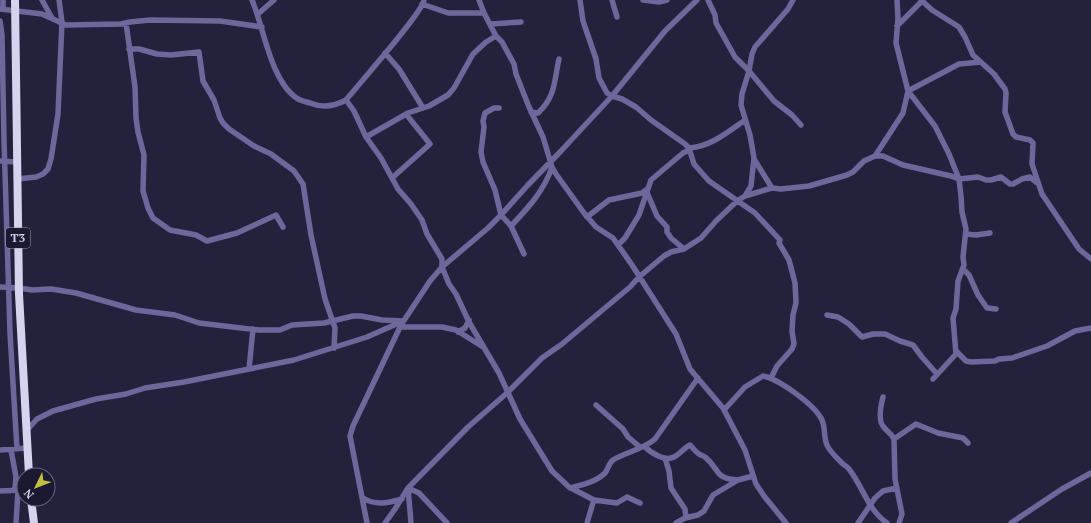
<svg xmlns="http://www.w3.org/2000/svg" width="1091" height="523" font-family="'PT Serif',serif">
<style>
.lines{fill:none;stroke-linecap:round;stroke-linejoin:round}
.minor{stroke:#6d689b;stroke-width:5.5}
.highway{stroke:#d5d4ee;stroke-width:8}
.labels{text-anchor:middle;stroke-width:3;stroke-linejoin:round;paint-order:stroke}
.shield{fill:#1b1832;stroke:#9c9aaf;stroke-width:1}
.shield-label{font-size:12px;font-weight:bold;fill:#d3d2e4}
</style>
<rect width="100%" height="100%" fill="#24213c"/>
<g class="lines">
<path class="minor" d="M42 0 52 18
M252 0C264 28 271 83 298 99 302 101 306 102 310 103 322 108 335 106 346 100 358 85 423 12 424 0
M479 0 484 13 496 36 502 42 514 64 516 74 529 107 543 137 552 167 556 174 584 213 596 227 613 238 632 265 676 334 690 369 723 408 745 450 756 484 764 496 786 523
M580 0 583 21 596 59 599 78 607 93 612 96 622 99 636 107 651 120 685 144 689 148 694 164 709 181 755 213 780 240 779 243 789 260 795 283 796 303 793 315 792 331 794 344 792 349 777 366 771 378
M612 0 617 17
M643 0 659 2 667 0
M708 0 715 15 716 23 735 57 749 71 774 101 792 115 801 125
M921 0 932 10 959 27 965 37 973 55 994 74 1005 89 1006 93 1005 112 1013 134 1016 137 1030 140 1033 143 1032 164 1042 194 1079 249 1091 259
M422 4 448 13H484
M0 9 42 14 66 25 121 24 130 22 150 20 220 21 262 27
M3 9V0
M258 14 274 0
M0 21 2 35 4 140 10 333 17 449
M126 23 135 87 136 118 138 132 144 155 143 191 148 208 153 218 170 230 196 235 207 241 237 233 276 215 283 227
M491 24 521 22
M897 26 922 1
M129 49H139L157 54 171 55 199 52 203 81 214 100 220 118 223 123 229 129 254 146 271 154 294 171 303 184 311 235 325 299 335 328 334 348
M385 53 399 69 423 108
M346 100 354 111 366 137 381 158 398 189 411 204 422 220 427 234 442 259V267L449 284 456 294 469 322 499 373 520 419 552 471 569 487 594 500 617 503 627 497 640 503
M499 108H494L485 113 483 121 484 127 481 152 483 162 495 190 501 215 511 226 524 254
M531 112 538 113C556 96 554 81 559 59
M366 137 408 113 429 106 448 95 454 88 473 54 486 42 496 36
M689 148C710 147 728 132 745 120
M875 156H883L903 165 951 176 959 179 978 177 986 180H991L1001 177 1010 184H1013L1022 179 1030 177 1037 183
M754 159 772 188
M0 161 17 162
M392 178 430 144 406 114
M17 179 36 177 43 174 48 169 51 159 58 114 62 22 59 0
M745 196 751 186 754 158 750 135 741 105 742 94 749 71 752 54 755 47 788 9 793 0
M587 217 609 200 642 193 646 190 657 216 667 227V232L671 238 684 249
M511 226C528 208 544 191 552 167
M966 234 976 235 990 233
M618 245 625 238 639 215 651 180 683 153 689 150
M963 269 969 275 978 295 987 308 996 309
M0 287 19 288 32 290 51 289 76 293 136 310 175 315 199 323 259 330H280L292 325 324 323 353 316H361L382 320 403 321
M827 315 838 317 849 324 862 337 873 334H885L900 341 913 345 922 357 937 374
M400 327H442L456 330 483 347
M458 332 465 328 469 320
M956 351 966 361 971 362 995 361 999 359 1012 358 1047 346 1075 331 1091 328
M249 369 253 329
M933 379 956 354 953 318 956 309 958 281 964 265 963 257 966 229 962 212 961 196 959 179 949 154 935 126 908 91 959 64 981 62
M883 397C881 405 878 420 883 426 886 431 891 433 894 439L895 479 902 514 899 523
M596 405 623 429 628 437 640 447
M724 410 745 387 763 376C779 379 813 404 821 418 826 426 823 436 827 445 830 452 837 458 842 463 845 466 847 466 849 469 863 487 868 510 887 523
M27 430 37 419 53 411 96 399 126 394 145 388 184 382 294 360 367 337 401 322
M894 439 916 424 938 433 963 438 968 443
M644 446C651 453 665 462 674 457 680 454 684 448 690 445 693 448 696 452 699 454 700 455 704 456 705 457 720 469 714 479 738 480
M0 450 27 448
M11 450 16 477 15 489
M665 458 669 471 671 488 685 509 686 518
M570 488C582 485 596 482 605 473 608 469 609 463 613 460 626 452 644 449 655 439L698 378
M0 491 24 490
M363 498C376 506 387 503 402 499
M16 523 18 491
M367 523 350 436 353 426 401 325 430 281 442 267 488 228 501 215 527 186 561 151 612 96 665 31 697 0
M385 523 395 509 408 488 419 493 447 523
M411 523 408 488 468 427 507 393 542 358 562 344 630 287 639 277 664 256 671 252 684 249 701 238 716 221 737 201 745 196 772 188 781 189 809 186 847 175 853 172 864 161 875 156 903 113 908 91 896 43 898 18 897 0
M587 523 592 506 594 500
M676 523 685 518 698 515 704 511 713 495 738 480 753 476
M858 523 875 498 883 491 897 488
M1011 523 1062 489 1091 473"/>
<path class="highway" d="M15 0 19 294 29 475
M31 499 34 523"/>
</g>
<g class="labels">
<rect class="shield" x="6" y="228" width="24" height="20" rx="3"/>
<g class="shield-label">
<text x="18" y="242">T3</text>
</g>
</g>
<g transform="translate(36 487) rotate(227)"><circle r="19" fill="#1b1832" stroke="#656279"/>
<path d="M0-3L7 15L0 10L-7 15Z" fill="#c1be40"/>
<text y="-6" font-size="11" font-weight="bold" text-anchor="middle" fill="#d3d2e4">N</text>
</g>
</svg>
